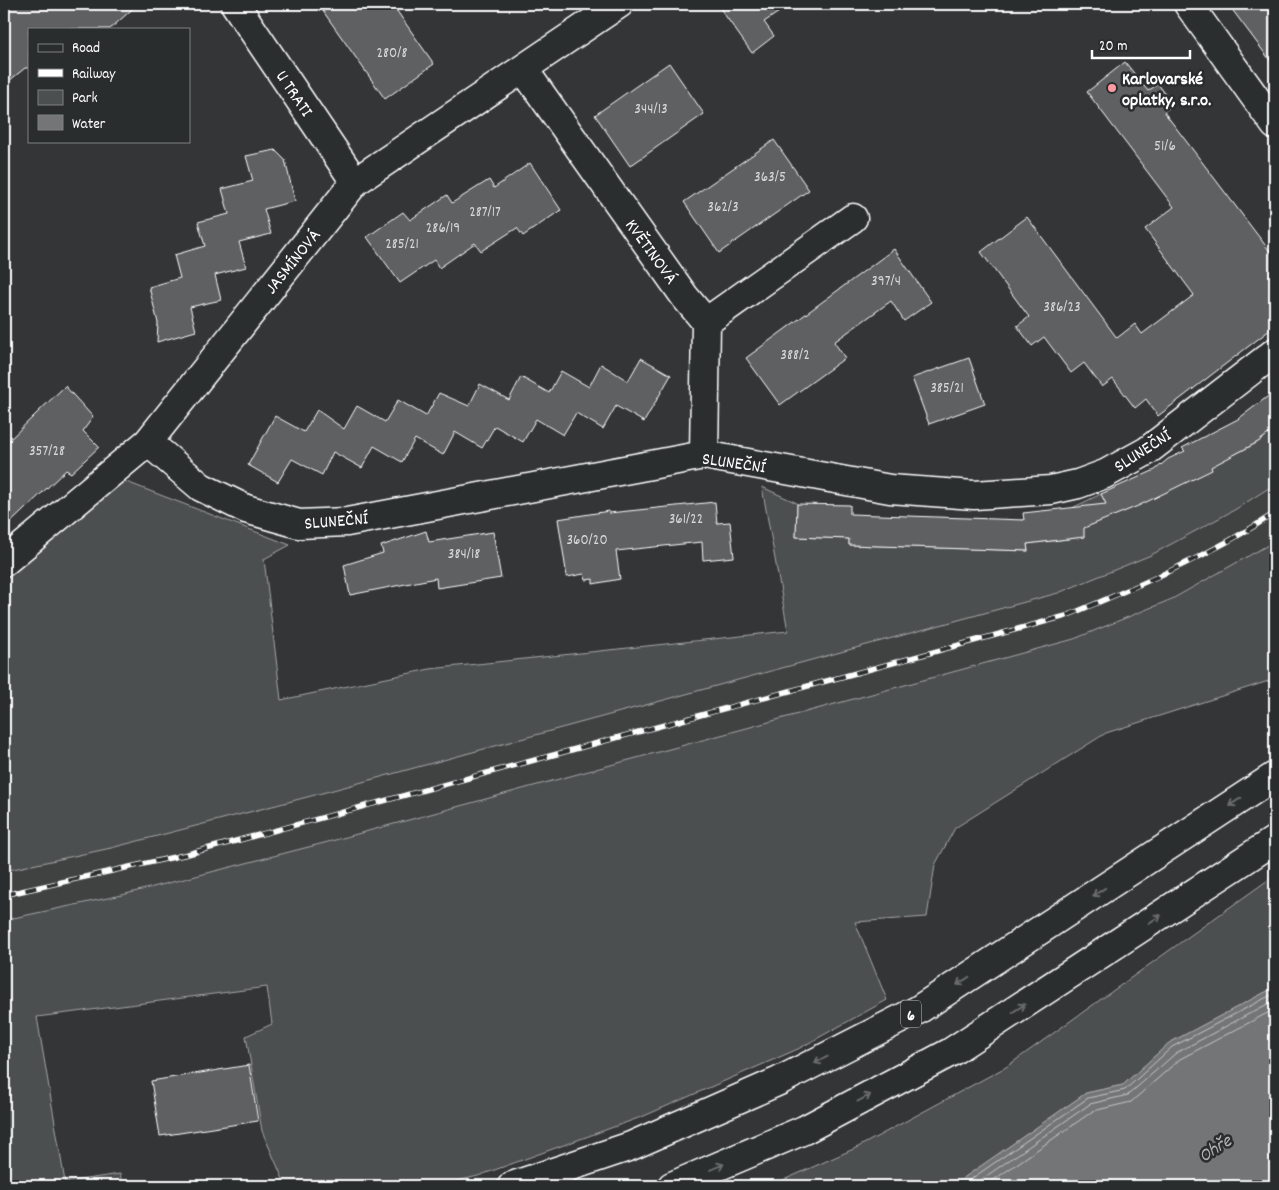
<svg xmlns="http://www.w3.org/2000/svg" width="1279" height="1190" font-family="Dekko,sans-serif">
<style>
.built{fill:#404243}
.green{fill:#4c4f50;stroke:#a6a7a8}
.water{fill:#737576;stroke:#abacad}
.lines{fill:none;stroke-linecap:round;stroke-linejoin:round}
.shore{stroke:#c7c8c8;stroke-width:1}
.building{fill:#5f6162;stroke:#fff}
.minor-casing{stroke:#fff;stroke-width:31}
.highway-casing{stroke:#fff;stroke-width:31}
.minor{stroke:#2a2d2e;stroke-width:28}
.highway{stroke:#2a2d2e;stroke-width:28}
.rail-casing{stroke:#fff;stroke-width:5.5}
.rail{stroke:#2a2d2e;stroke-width:4;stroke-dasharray:11;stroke-linecap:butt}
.oneway{stroke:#6a6c6d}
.poi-dot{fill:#ff9aa2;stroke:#2a2d2e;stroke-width:2}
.labels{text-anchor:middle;stroke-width:5;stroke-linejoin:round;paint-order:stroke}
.number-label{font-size:15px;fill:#d7d8d8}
.shield{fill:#2a2d2e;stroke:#bfc0c0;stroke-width:1}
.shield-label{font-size:16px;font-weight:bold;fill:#fff}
.poi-label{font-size:18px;font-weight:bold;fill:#fff;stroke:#2a2d2e;text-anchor:start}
.street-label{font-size:18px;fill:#fff;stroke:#2a2d2e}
.water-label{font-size:19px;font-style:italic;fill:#b2b3b4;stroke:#2a2d2e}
</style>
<rect width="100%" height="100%" fill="#333536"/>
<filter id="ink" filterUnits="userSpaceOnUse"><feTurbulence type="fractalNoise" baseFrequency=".02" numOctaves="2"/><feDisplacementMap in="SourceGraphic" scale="10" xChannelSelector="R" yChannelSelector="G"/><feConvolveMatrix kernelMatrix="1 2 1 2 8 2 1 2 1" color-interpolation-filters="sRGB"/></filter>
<g filter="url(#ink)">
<path class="built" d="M1275 484V541L1172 599 1074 639 324 843 122 895 4 920V871L111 848 311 796 1058 593 1151 555 1236 509Z"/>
<path class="green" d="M1275 429V484L1236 509 1151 555 1058 593 311 796 111 848 4 871V578L124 481 290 545 264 559 281 700 430 669 788 631 762 487 797 503 796 537 849 539V545L1028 551 1027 544 1076 538 1072 508 1101 494 1113 516 1257 443Z
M1275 541V679L1106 733 955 828 935 865 927 917 855 922 887 1000 798 1049 644 1116 478 1176 436 1186H286L262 1131 246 1036 272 1024 267 987 37 1017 65 1182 120 1174 123 1186H4V920L122 895 324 843 1074 639 1172 599Z
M1275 875V987L1169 1043 1123 1085 1086 1093 952 1186H770L858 1147 1006 1067Z"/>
<path class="water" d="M1275 987V1186H952L1086 1093 1123 1085 1169 1043Z"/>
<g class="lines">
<path class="shore" d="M961 1186 1088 1098 1125 1090 1172 1047 1275 993
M972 1186 1090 1104 1128 1095 1176 1053 1275 1000
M985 1186 1093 1111 1131 1102 1180 1059 1275 1009"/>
</g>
<path class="building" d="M4 4H138L110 29H29V68H25L4 85Z
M318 4H392L434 64 385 99Z
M717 4H791L764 22 774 36 752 53Z
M1228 4H1275V67Z
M1125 62 1148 91 1158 84 1173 104 1164 112 1275 258V326L1158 416 1146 399 1135 408 1113 379 1102 387 1084 363 1071 373 1044 337 1032 346 1017 326 1029 317 981 252 1027 217 1117 338 1135 324 1142 334 1194 295 1145 229 1174 207 1087 92Z
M669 63 704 114 630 166 595 115Z
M774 140 809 190 719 253 684 202Z
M275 150 285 160 295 201 264 209 271 234 239 242 246 267 215 275 221 300 190 307 196 331 157 342 158 323 149 287 180 278 174 255 205 246 198 222 229 214 222 189 253 181 246 156Z
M530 163 561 210 523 236 517 228 481 251 475 243 439 268 434 260 400 283 367 237 403 212 410 220 447 195 452 203 489 180 494 188Z
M894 249 931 302 904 321 891 301 834 342 845 358 780 405 746 358Z
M641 358 671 375 644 422 616 406 603 429 576 413 563 435 536 419 523 442 495 426 482 448 455 432 443 455 415 439 402 462 374 446 362 468 333 452 322 475 292 459 278 482 248 465 275 416 304 432 317 410 344 429 357 406 385 422 398 400 426 416 439 393 469 406 480 384 509 400 521 377 549 393 561 371 589 387 601 364 628 381Z
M969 358 985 404 929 424 912 378Z
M65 386 93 417 83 431 99 447 71 473 66 470 4 529V445Z
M1275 391V429L1258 442 1211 467 1212 470 1138 506 1084 528V537L1027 544 1028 551 849 545V539L796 537 797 504 850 505V514L1024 520 1023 513 1106 504 1101 494 1155 470 1168 459 1185 451 1182 448 1238 419Z
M715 502 717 523 730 522 734 557 703 560 702 542 616 551 620 579 593 584V579L586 580 584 574 567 577 558 519 609 511V513Z
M426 531 429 542 493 532 501 578 437 588 436 578 350 595 344 565 383 553 381 546Z
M249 1065 258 1121 160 1136 151 1081Z"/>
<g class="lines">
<defs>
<path id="minor" d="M235 4 355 182
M1188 4 1275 125
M524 70 685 297 706 322 704 455
M706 322 853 218
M148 442 201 487 246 509 299 524 347 522 704 455 890 489 974 495 1051 490 1078 484 1105 474 1147 451 1275 352
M4 562 148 442 355 182 619 4"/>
<path id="highway" d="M512 1186 631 1146 779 1081 918 1010 1275 776
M672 1186 804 1130 951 1052 1275 840"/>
</defs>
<use href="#minor" class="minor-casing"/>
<use href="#highway" class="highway-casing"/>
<use href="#minor" class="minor"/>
<use href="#highway" class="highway"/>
<defs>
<path id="rail" d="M4 895 188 854 1066 616C1138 586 1210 556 1275 513"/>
</defs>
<use href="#rail" class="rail-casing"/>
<use href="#rail" class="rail"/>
</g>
<defs><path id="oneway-shaft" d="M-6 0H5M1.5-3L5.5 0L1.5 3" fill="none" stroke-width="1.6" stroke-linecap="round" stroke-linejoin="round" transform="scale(1.25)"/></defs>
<g class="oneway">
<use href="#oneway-shaft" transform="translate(1235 802) rotate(147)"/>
<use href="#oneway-shaft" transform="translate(1099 892) rotate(147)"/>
<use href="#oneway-shaft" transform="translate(1155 919) rotate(-33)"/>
<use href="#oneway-shaft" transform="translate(963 981) rotate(147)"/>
<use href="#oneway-shaft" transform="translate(1019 1008) rotate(-33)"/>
<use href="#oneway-shaft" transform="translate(821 1060) rotate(153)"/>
<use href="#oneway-shaft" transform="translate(864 1098) rotate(-28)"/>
<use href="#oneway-shaft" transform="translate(717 1167) rotate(-23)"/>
</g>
</g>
<circle class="poi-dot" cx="1112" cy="88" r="5"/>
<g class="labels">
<g class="number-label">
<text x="392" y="57">280/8</text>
<text x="651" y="113">344/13</text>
<text x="1165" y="150">51/6</text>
<text x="770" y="181">363/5</text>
<text x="723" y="211">362/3</text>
<text x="485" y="216">287/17</text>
<text x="443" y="232">286/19</text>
<text x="402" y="248">285/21</text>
<text x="886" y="285">397/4</text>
<text x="1062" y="311">386/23</text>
<text x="795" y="359">388/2</text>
<text x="947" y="392">385/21</text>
<text x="47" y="455">357/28</text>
<text x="686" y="523">361/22</text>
<text x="587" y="544">360/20</text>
<text x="464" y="558">384/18</text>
</g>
<rect class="shield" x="901" y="1000.5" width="20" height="27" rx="4"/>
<g class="shield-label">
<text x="911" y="1020">6</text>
</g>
<g class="poi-label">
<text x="1122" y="84">Karlovarské<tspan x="1122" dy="21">oplatky, s.r.o.</tspan></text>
</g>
<g class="street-label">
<text transform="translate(295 93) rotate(56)" y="6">U TRATI</text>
<text transform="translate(652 251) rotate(54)" y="6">KVĚTINOVÁ</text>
<text transform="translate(292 261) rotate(-51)" y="6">JASMÍNOVÁ</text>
<text transform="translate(1142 450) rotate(-33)" y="6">SLUNEČNÍ</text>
<text transform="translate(734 462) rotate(8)" y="6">SLUNEČNÍ</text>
<text transform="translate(336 520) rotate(-5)" y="6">SLUNEČNÍ</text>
</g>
<g class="water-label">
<text transform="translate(1214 1147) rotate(-33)" y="7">Ohře</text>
</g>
</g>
<rect width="1279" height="1190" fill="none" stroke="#2a2d2e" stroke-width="20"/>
<rect x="10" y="10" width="1259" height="1170" fill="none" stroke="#fff" stroke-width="2" filter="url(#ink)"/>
<rect x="28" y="28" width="162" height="115" fill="#2a2d2e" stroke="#7f8182"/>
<rect x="38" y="44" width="25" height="8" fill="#2a2d2e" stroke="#7f8182"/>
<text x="72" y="52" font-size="15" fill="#ffffff">Road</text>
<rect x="38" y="69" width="25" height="8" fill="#ffffff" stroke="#7f8182"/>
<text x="72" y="78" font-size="15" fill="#ffffff">Railway</text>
<rect x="38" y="90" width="25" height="15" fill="#4c4f50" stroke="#7f8182"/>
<text x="72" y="102" font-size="15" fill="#ffffff">Park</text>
<rect x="38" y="115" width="25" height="15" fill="#737576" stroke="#7f8182"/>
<text x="72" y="128" font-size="15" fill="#ffffff">Water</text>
<path d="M1092 50v8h98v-8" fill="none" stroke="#ffffff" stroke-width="2.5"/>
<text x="1099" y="50" font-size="15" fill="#ffffff" stroke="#2a2d2e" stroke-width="4" paint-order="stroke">20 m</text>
</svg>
